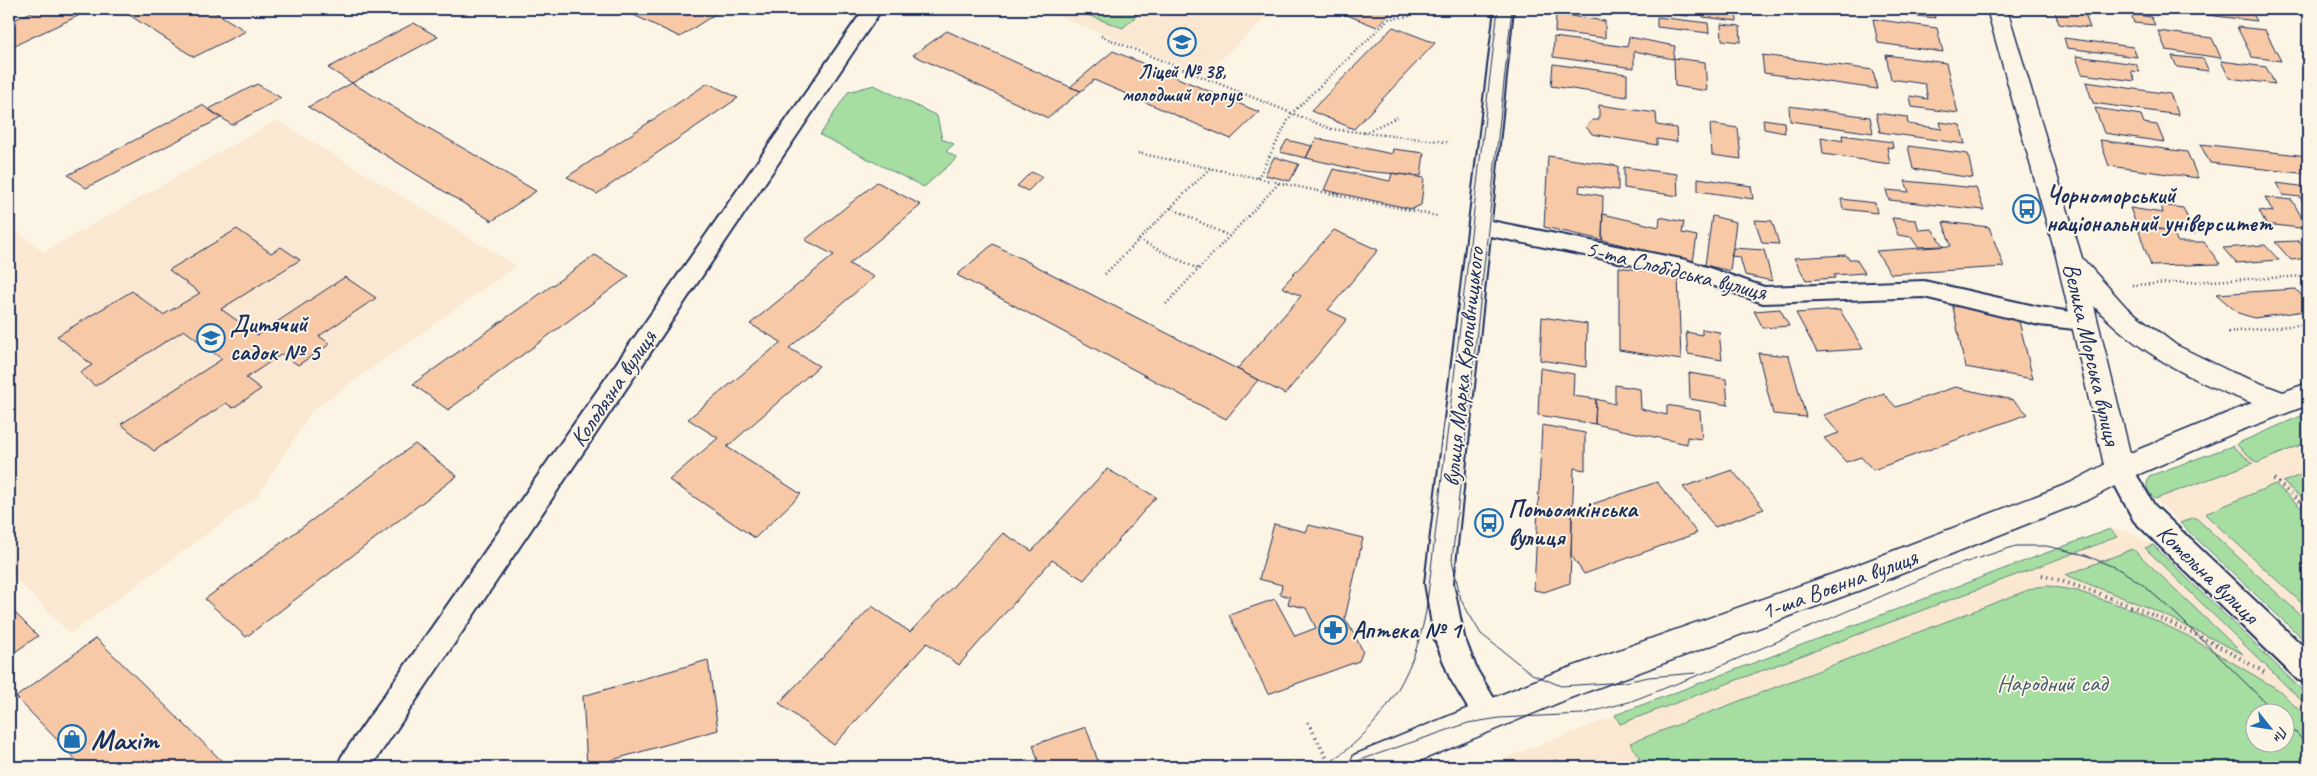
<svg xmlns="http://www.w3.org/2000/svg" width="2317" height="776" font-family="Caveat,sans-serif">
<style>
.built{fill:#fae8d2;fill-rule:evenodd}
.green{fill:#a6dea2;stroke:#608680;fill-rule:evenodd}
.building{fill:#f7c9a6;stroke:#1b2f5e}
.lines{fill:none;stroke-linecap:round;stroke-linejoin:round}
.minor-casing{stroke:#1b2f5e;stroke-width:4}
.tertiary-casing{stroke:#1b2f5e;stroke-width:3}
.path-far1{stroke:#1b2f5e;stroke-width:2.5;stroke-dasharray:1 3;stroke-linecap:butt}
.path{stroke:#1b2f5e;stroke-width:4;stroke-dasharray:1 4.5;stroke-linecap:butt}
.minor{fill:#fcf5e5;fill-rule:evenodd}
.tertiary{fill:#fcf5e5;fill-rule:evenodd}
.tram{stroke:#1b2f5e;stroke-width:1}
.labels{text-anchor:middle;stroke-width:4;stroke-linejoin:round;paint-order:stroke}
.far-poi-label{font-size:20px;font-weight:bold;fill:#1b2f5e;stroke:#fcf5e5}
.poi-label{font-size:24px;font-weight:bold;fill:#1b2f5e;stroke:#fcf5e5;text-anchor:start}
.street-label{font-size:24px;fill:#1b2f5e;stroke:#fcf5e5}
.park-label{font-size:24px;fill:#3e5b6f;stroke:#fcf5e5}
.near-poi-label{font-size:29px;font-weight:bold;fill:#1b2f5e;stroke:#fcf5e5;text-anchor:start}
</style>
<rect width="100%" height="100%" fill="#fcf5e5"/>
<filter id="ink" filterUnits="userSpaceOnUse"><feTurbulence type="fractalNoise" baseFrequency=".02" numOctaves="2"/><feDisplacementMap in="SourceGraphic" scale="10" xChannelSelector="R" yChannelSelector="G"/><feConvolveMatrix kernelMatrix="1 2 1 2 8 2 1 2 1" color-interpolation-filters="sRGB"/></filter>
<g filter="url(#ink)">
<path class="built" d="M1042 9H1276L1204 75Z
M277 120 516 266 312 411 257 497 70 634 9 572V225L44 252Z
M2308 413V644L2150 494 2146 487 2149 476 2236 444Z
M2110 529 2126 531 2153 545 2308 696V767H1481ZM2254 714H2284V744H2254Z"/>
<path class="green" d="M1071 9H1144L1123 28Z
M874 85 937 116 942 139 954 144 946 151 957 158 924 187 820 135 848 92Z
M2308 413V442L2257 463 2236 444Z
M2232 446 2253 463 2155 499C2147 492 2145 486 2149 476Z
M2308 472V494L2300 497 2283 482Z
M2275 484 2308 514V609L2205 514Z
M2195 517 2308 622V644L2180 523Z
M2110 529 2117 537 1620 724 1615 715Z
M2153 545 2308 696V707L2145 548Z
M2133 549 2243 654 2154 610 2066 575Z
M2049 586 2077 591 2131 609 2186 635 2279 690 2308 719V767H1617L1640 758 1630 743 2036 587ZM2254 714H2284V744H2254Z"/>
<path class="building" d="M39 9H93L9 48V22Z
M120 9H210L246 31 194 57Z
M621 9H703L715 14 680 37Z
M1332 9H1394L1377 27Z
M1655 9H1688V16L1655 12Z
M1702 9 1736 10 1737 21 1703 17Z
M1891 9H1933L1935 18 1891 13Z
M2054 9H2096L2098 16 2085 14 2090 28 2059 24Z
M2145 9H2181L2184 14Z
M2204 9H2250L2257 21 2207 15Z
M1556 14 1605 21V38L1555 32Z
M2131 14 2151 17 2155 25 2134 23Z
M1657 17 1708 23 1709 33 1657 27Z
M1873 19 1937 28 1943 52 1878 43Z
M414 23 438 37 352 83 328 68Z
M1721 24 1740 26 1741 42 1722 40Z
M1393 27 1435 43 1354 129 1311 111Z
M2237 27 2265 30 2281 61 2252 57Z
M947 31 1070 87 1081 91 1048 118 913 55Z
M2158 31 2212 38 2221 58 2166 50Z
M1554 37 1627 47 1629 37 1675 46 1673 59 1634 51V68L1553 57Z
M2064 38 2133 47 2137 57 2067 48Z
M1113 51 1259 112 1231 139 1094 80 1081 91 1070 87Z
M1762 55 1873 70 1877 89 1764 73Z
M1886 55 1946 63 1958 113 1912 107 1910 96 1928 99 1925 84 1891 79Z
M2076 56 2136 64 2140 72 2131 71 2135 81 2082 74Z
M2172 56 2203 59 2209 71 2177 67Z
M1674 58 1705 62 1707 91 1675 86Z
M2221 61 2266 67 2275 84 2229 78Z
M1553 64 1627 74V97L1551 86Z
M2086 82 2170 94 2179 115 2093 103Z
M352 83 536 191 492 221 308 107Z
M708 83 738 98 597 194 567 177Z
M257 84 281 98 232 125 209 109Z
M202 105 221 118 86 188 68 175Z
M1599 105 1656 113 1657 125 1676 128 1677 142 1657 139V145L1592 134 1586 127 1592 120H1599Z
M1789 106 1870 117 1873 133 1790 121Z
M2095 108 2141 115 2144 123 2157 125 2164 142 2104 133Z
M1876 113 1907 117 1908 124 1942 129 1940 122 1960 125 1965 144 1880 132Z
M1763 119 1784 122 1785 133 1764 129Z
M1710 124 1738 128 1741 159 1712 155Z
M1842 135 1892 142 1893 148 1887 147 1890 164 1823 154 1821 137 1843 141Z
M1316 138 1392 154 1393 149 1424 153 1421 176 1363 171 1306 158Z
M1287 140 1312 146 1306 158 1280 152Z
M2100 140 2187 152 2198 178 2109 166Z
M2200 144 2308 156V174L2210 163Z
M1908 146 1968 154 1973 178 1913 169Z
M1548 156 1618 166V190L1580 185 1579 192 1603 196 1602 240 1544 227Z
M1274 157 1299 164 1290 181 1265 175Z
M1624 167 1677 174 1678 196 1624 188Z
M1333 169 1390 181 1392 173 1424 178 1421 205 1412 209 1324 190Z
M1031 172 1042 177 1028 191 1017 186Z
M1698 178 1751 186 1753 199 1698 191Z
M1905 181 1976 188 1984 210 1889 200 1886 190 1909 192Z
M877 182 921 205 849 264 874 277 789 348 819 366 727 447 801 494 755 538 669 480 718 438 688 419 781 342 750 324 834 255 805 240Z
M2276 183 2308 187V211L2300 197 2283 195Z
M2265 197 2292 200 2308 229 2266 224 2259 210 2273 212Z
M1841 199 1875 203 1877 213 1843 209Z
M2161 205 2183 208 2195 234 2137 226 2130 208 2163 213Z
M1603 214 1659 227 1660 217 1684 222 1682 233 1697 236 1693 262 1602 240Z
M1712 216 1736 222 1730 271 1705 265Z
M1892 218 1916 220 1919 230 1932 229 1943 246 1918 247 1911 237 1898 235Z
M1755 220 1772 221 1779 244 1762 243Z
M1943 222 1989 227 2004 267 1891 274 1876 251 1951 246Z
M2137 226 2171 231 2178 242H2204L2220 264 2151 266Z
M237 229 271 253 281 247 300 260 221 309 257 335 345 277 376 298 319 336 330 344 298 365 282 354 246 378 261 389 233 408 226 403 154 451 121 424 222 359 184 330 95 386 80 373 92 365 57 336 132 291 163 315 200 293 169 270Z
M1334 230 1378 250 1328 310 1347 319 1285 394 1237 369 1301 296 1282 287Z
M2298 241 2308 252V258L2291 260 2275 242Z
M993 244 1237 369 1258 380 1226 419 957 275Z
M2265 245 2279 260 2236 263 2223 248Z
M1733 248 1764 250 1772 281 1745 275 1740 257 1731 256Z
M595 255 629 276 448 410 413 384Z
M1846 255 1849 259H1856L1865 273 1834 275 1835 278 1806 280 1794 258Z
M1619 267 1678 276 1681 360 1619 350Z
M2296 289 2308 303V308L2305 311 2254 318 2238 313 2216 294Z
M1952 302 2017 313 2033 379 1965 367Z
M1780 309 1789 326 1763 328 1754 311Z
M1840 310 1863 349 1817 352 1796 313Z
M1542 317 1587 324 1586 367 1540 360Z
M1702 329 1719 332 1722 360 1688 354 1686 332 1702 335Z
M1758 353 1789 356 1806 417 1773 414Z
M1540 368 1574 374 1573 396 1596 399 1595 424 1538 415Z
M1689 373 1726 379 1728 405 1690 399Z
M1615 385 1640 389 1641 409 1667 415V405L1700 411 1702 439 1687 437V444L1595 424 1596 399 1615 404Z
M1955 387 2013 400 2028 414 1873 470 1861 457 1846 462 1824 438 1839 433 1823 415 1884 394 1896 407Z
M1542 425 1585 433V470L1574 468 1570 583 1544 592 1534 590Z
M415 444 457 476 246 637 205 599Z
M1107 469 1156 497 1084 580 1052 560 959 665 927 643 834 745 779 703 872 606 910 632 1003 533 1032 551Z
M1732 470 1764 509 1715 527 1683 487Z
M1657 482 1697 533 1584 574 1571 555 1572 511Z
M1274 524 1306 532 1309 525 1363 538 1345 618 1363 651 1359 661 1268 694 1229 615 1275 599 1295 636 1316 628 1306 608 1288 604 1290 597 1280 594 1282 585 1259 579Z
M9 607 38 636 9 656Z
M96 638 228 767H83L16 697Z
M708 660 718 730 587 767 583 696Z
M1086 727 1100 767H1040L1033 745Z"/>
<g class="lines">
<defs>
<path id="minor" d="M864 9H882L371 767H337L342 756Z
M1495 9H1513L1491 221 1686 260 1764 287 1924 281 2039 307 2091 315 2095 321 2091 327 2083 330 2039 325 1924 297 1763 303 1683 275 1490 236 1453 583 1464 637 1477 670 1504 715 1500 725 1489 729 1478 725 1450 678 1434 637 1425 583Z
M2120 459 2129 462 2154 505 2308 651V683L2298 680 2134 521 2107 470 2111 462Z"/>
<path id="tertiary" d="M1987 9H2007L2082 258 2127 308 2176 345 2231 372 2283 392 2308 383V405L2239 431 2130 478 2090 499 1863 589 1570 698 1405 767H1349L1354 755 1549 675 1841 571 2070 483 2104 465 2056 256ZM2094 306C2138 353 2193 381 2252 403L2130 453Z"/>
</defs>
<use href="#minor" class="minor-casing"/>
<use href="#tertiary" class="tertiary-casing"/>
<path class="path-far1" d="M1101 36 1331 129 1447 142
M1364 133 1397 117
M1138 153 1437 216
M1258 178 1292 113 1389 19 1410 16
M1171 208 1229 236
M1139 240 1198 269
M1105 274 1210 168
M2132 285 2308 276
M1166 304 1279 183
M2228 332 2308 324"/>
<path class="path" d="M2274 479 2308 510
M2042 575C2121 599 2195 630 2265 673
M1308 722 1331 767
M1555 760 1559 767"/>
<use href="#minor" class="minor"/>
<use href="#tertiary" class="tertiary"/>
<path class="tram" d="M1512 9 1452 560 1461 600 1481 634 1532 674 1561 686 1625 682 1649 677 1696 673
M2284 721 2308 745
M1323 767C1380 731 1414 676 1426 611L1498 9
M1340 767 1468 723 1499 718 1583 714 1629 702 1709 671 1942 570 2016 546H2046L2060 549 2085 555 2121 570 2143 585 2175 613 2277 714"/>
</g>
</g>
<defs>
<symbol id="school-ring" viewBox="-11 -11 22 22"><circle r="9.5" fill="#fcf5e5" stroke="#1f6fb2" stroke-width="1.5"/><path d="M0-5L7-2L0 1L-7-2ZM-4 1L0 2.5L4 1V4Q0 6-4 4Z" fill="#1f6fb2"/></symbol>
<symbol id="bus-ring" viewBox="-11 -11 22 22"><circle r="9.5" fill="#fcf5e5" stroke="#1f6fb2" stroke-width="1.5"/><path d="M-5-6H5V4H4V6H2V4H-2V6H-4V4H-5ZM-3.5-4V0h7V-4ZM-3.5 1.2v1.5H-2V1.2ZM2 1.2v1.5H3.5V1.2Z" fill="#1f6fb2"/></symbol>
<symbol id="pharmacy-ring" viewBox="-11 -11 22 22"><circle r="9.5" fill="#fcf5e5" stroke="#1f6fb2" stroke-width="1.5"/><path d="M-2-6h4v4h4v4h-4v4h-4v-4h-4v-4h4Z" fill="#1f6fb2"/></symbol>
<symbol id="shop-ring" viewBox="-11 -11 22 22"><circle r="9.5" fill="#fcf5e5" stroke="#1f6fb2" stroke-width="1.5"/><path d="M-5-2.5h2.3a2.7 3.5 0 0 1 5.4 0H5L5.5 6h-11ZM-1.5-2.5h3a1.5 2.3 0 0 0-3 0Z" fill="#1f6fb2"/></symbol>
</defs>
<g fill-rule="evenodd">
<use href="#school-ring" x="1166" y="26" width="32" height="32"/>
<use href="#bus-ring" x="2011" y="193" width="32" height="32"/>
<use href="#school-ring" x="195" y="322" width="32" height="32"/>
<use href="#bus-ring" x="1473" y="507" width="32" height="32"/>
<use href="#pharmacy-ring" x="1317" y="614" width="32" height="32"/>
<use href="#shop-ring" x="56" y="723" width="32" height="32"/>
</g>
<g class="labels">
<g class="far-poi-label">
<text x="1182" y="78">Ліцей № 38,<tspan x="1182" dy="23">молодший корпус</tspan></text>
</g>
<g class="poi-label">
<text x="2046" y="203">Чорноморський<tspan x="2046" dy="28">національний університет</tspan></text>
<text x="230" y="332">Дитячий<tspan x="230" dy="28">садок № 5</tspan></text>
<text x="1508" y="517">Потьомкінська<tspan x="1508" dy="28">вулиця</tspan></text>
<text x="1352" y="638">Аптека № 1</text>
</g>
<g class="street-label">
<text transform="translate(1676 270) rotate(14)" y="8">5-та Слобідська вулиця</text>
<text transform="translate(2092 354) rotate(77)" y="8">Велика Морська вулиця</text>
<text transform="translate(1463 367) rotate(-84)" y="8">вулиця Марка Кропивницького</text>
<text transform="translate(613 388) rotate(-56)" y="8">Колодязна вулиця</text>
<text transform="translate(2208 574) rotate(44)" y="8">Котельна вулиця</text>
<text transform="translate(1839 584) rotate(-20)" y="8">1-ша Воєнна вулиця</text>
</g>
<g class="park-label">
<text x="2052" y="691">Народний сад</text>
</g>
<g class="near-poi-label">
<text x="91" y="749">Maxim</text>
</g>
</g>
<rect width="2317" height="776" fill="none" stroke="#fcf5e5" stroke-width="30"/>
<rect x="15" y="15" width="2287" height="746" fill="none" stroke="#1b2f5e" stroke-width="2" filter="url(#ink)"/>
<g transform="translate(2270 728) rotate(120)"><circle r="24" fill="#fcf5e5" stroke="#a2a6af"/>
<path d="M0-4L9 19L0 12L-9 19Z" fill="#1f6fb2"/>
<text y="-8" font-size="14" font-weight="bold" text-anchor="middle" fill="#1b2f5e">Пн</text>
</g>
</svg>
